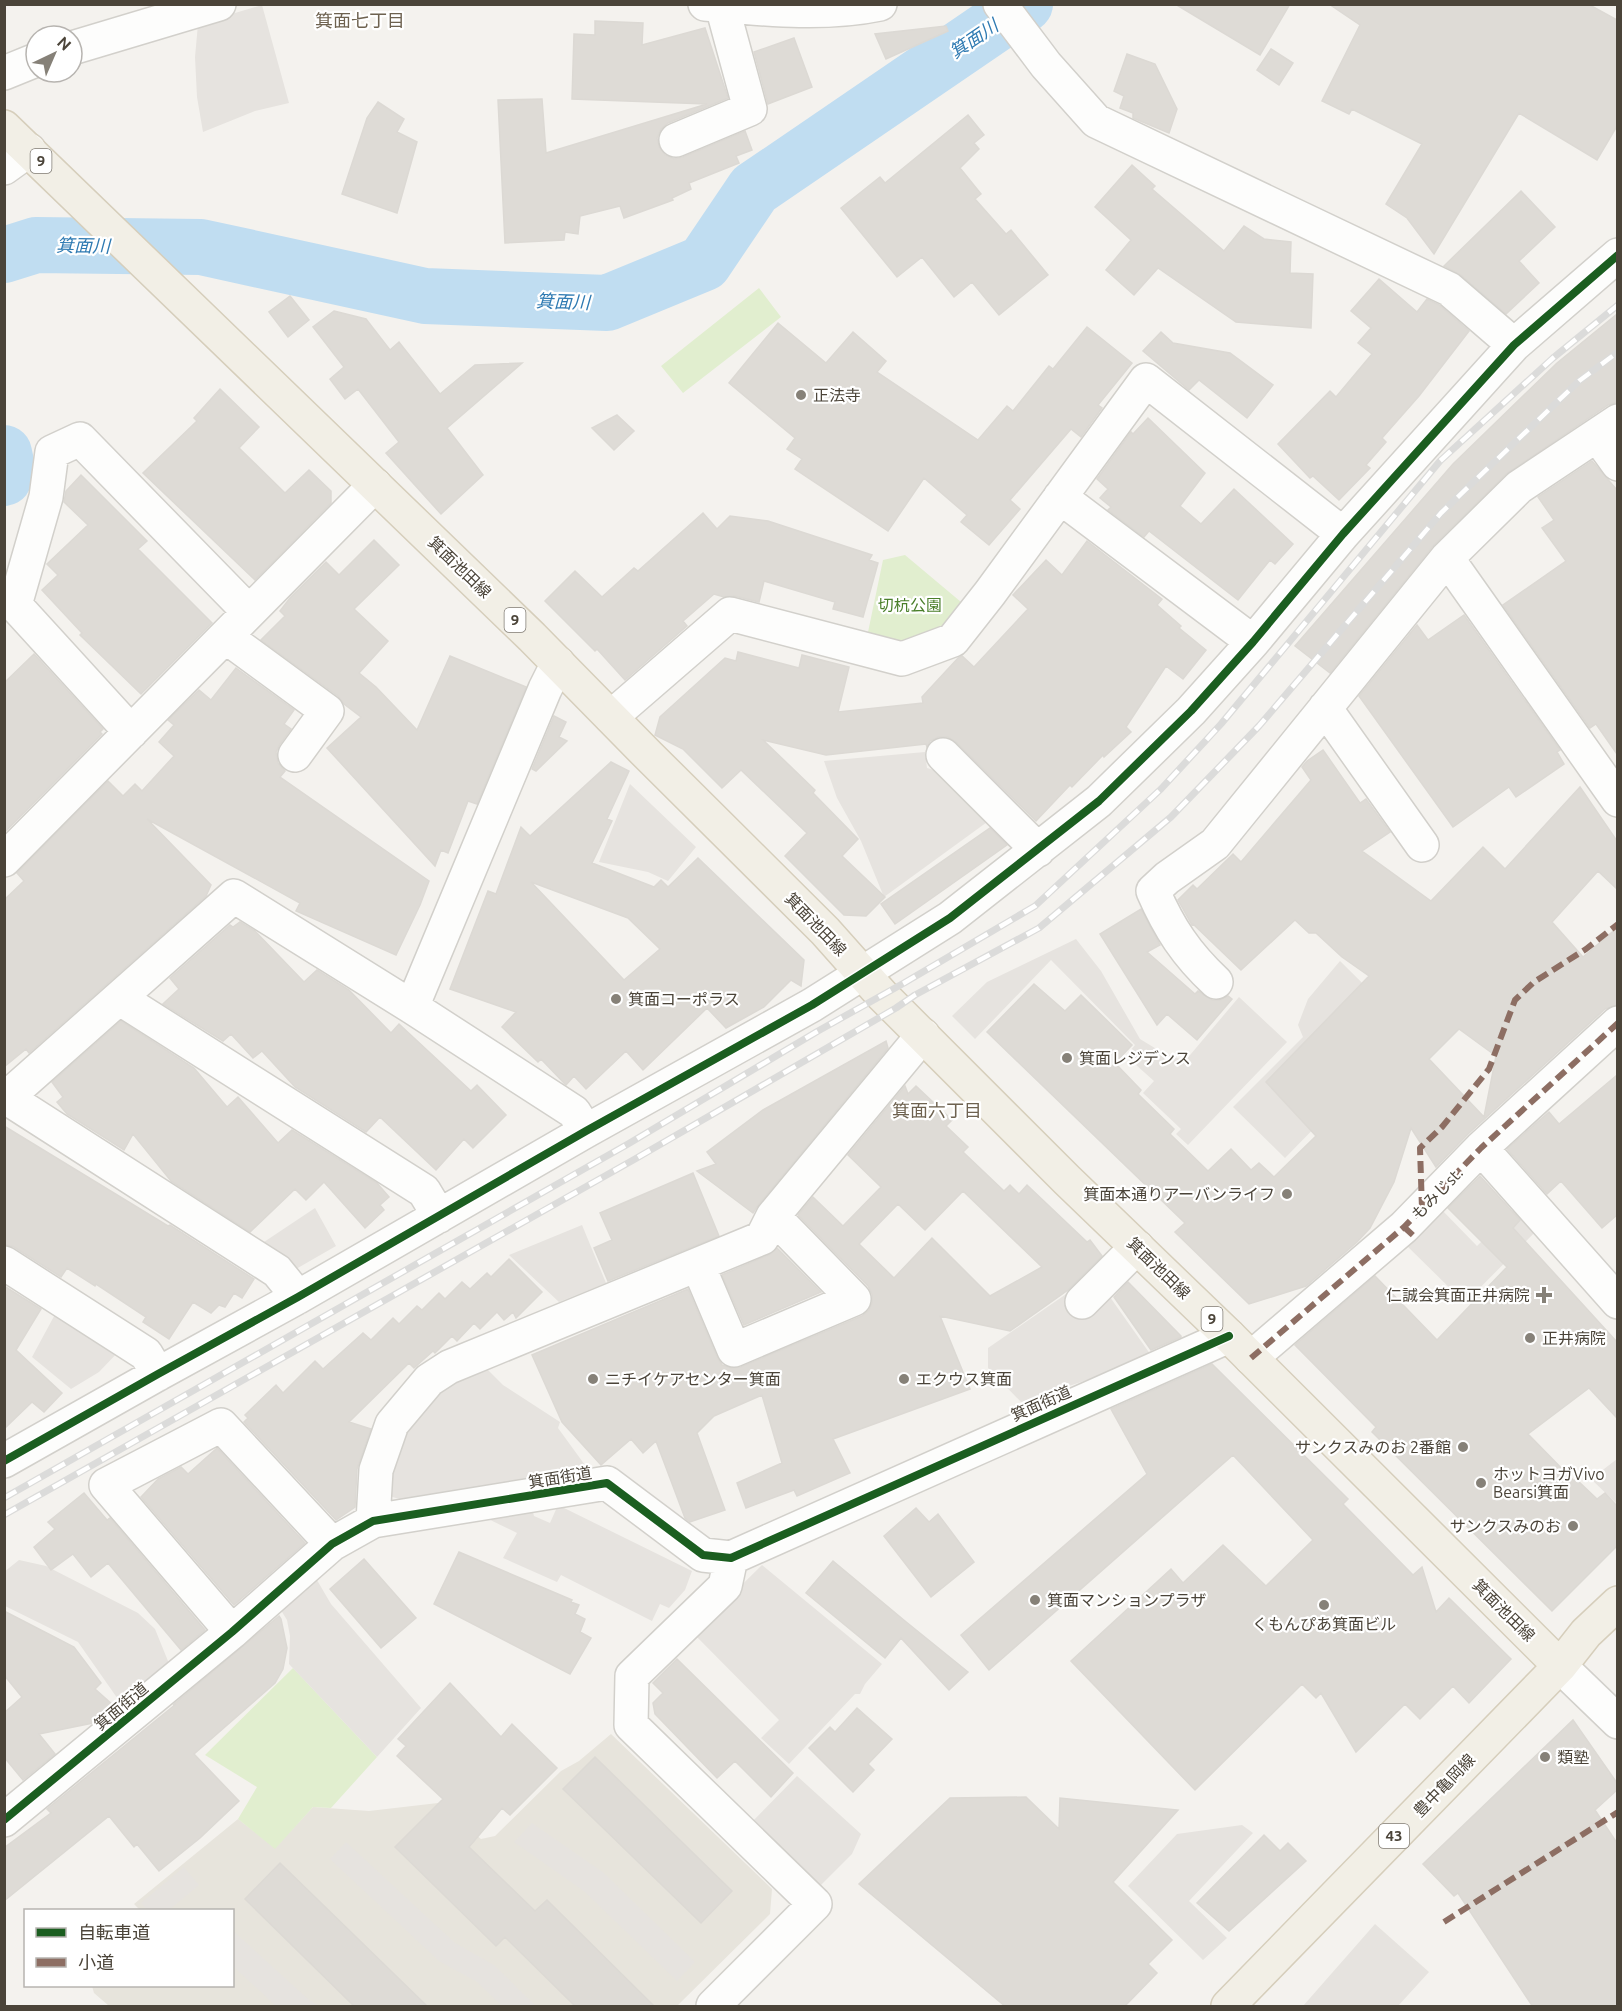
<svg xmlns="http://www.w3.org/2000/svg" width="1622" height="2011" font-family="Ubuntu,'Noto Sans JP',sans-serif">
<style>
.residential{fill:#e7e4dc}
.green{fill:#e1eecf}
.parking{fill:#e6e3df}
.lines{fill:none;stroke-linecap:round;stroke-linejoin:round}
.river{stroke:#c0ddf1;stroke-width:56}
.building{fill:#dedbd6;stroke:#dcd9d4;stroke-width:1.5;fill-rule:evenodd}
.minor-casing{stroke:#d2d0cb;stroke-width:36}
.major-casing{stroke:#d6cebb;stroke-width:36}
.minor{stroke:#fdfdfc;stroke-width:33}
.major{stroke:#f2efe6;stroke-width:33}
.rail-casing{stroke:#dbdbda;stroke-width:7}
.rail{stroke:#fff;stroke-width:4.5;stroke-dasharray:14;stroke-linecap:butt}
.quiet{stroke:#8d6e63;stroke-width:6;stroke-dasharray:12 6;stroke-linecap:butt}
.cycleway-casing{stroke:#fff;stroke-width:11}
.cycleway{stroke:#1b5e20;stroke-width:8}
.poi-dot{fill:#868178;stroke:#fff;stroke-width:2}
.labels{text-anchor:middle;stroke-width:4.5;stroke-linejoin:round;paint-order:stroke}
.shield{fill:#fff;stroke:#817c74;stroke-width:1.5}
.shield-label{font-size:15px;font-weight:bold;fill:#4b4439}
.poi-label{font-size:16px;fill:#4b4439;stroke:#fff;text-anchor:start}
.street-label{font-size:16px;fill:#4b4439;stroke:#fff}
.park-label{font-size:16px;fill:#4a7f2a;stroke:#fff}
.neighbourhood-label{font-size:18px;fill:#6e6250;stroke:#fff}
.water-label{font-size:18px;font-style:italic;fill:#2e7ab2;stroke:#fff}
</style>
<rect width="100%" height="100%" fill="#f4f2ee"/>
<path class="residential" d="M611 1734 772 1889 770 1914 677 2006H109L94 1993 92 1986H232V1910H140L134 1904 238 1819 275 1848 313 1807 369 1811 438 1803 481 1839 495 1836 561 1771 579 1761Z"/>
<path class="green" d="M759 288 781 317 683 393 661 366Z
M905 555 961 602 943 628 909 646 867 637 883 560Z
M293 1668 377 1757 331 1808 313 1807 275 1849 238 1819 257 1787 205 1755Z"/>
<path class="parking" d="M262 5 289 103 255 111 203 132 197 97 195 57 198 24Z
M925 752 927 768 955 776 994 817 884 897 861 841 837 798 824 761Z
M630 784 696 847 668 881 648 872 599 862Z
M1076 939 1101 971 1140 1039 1163 1053 1185 1061 1239 997 1287 1042 1188 1145 1176 1134 1181 1129 1143 1093 1154 1081 1126 1056 1135 1045 1051 960 975 1039 952 1016 987 982Z
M1340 961 1431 1051 1375 1066 1285 1158 1233 1107 1303 1037 1298 1025 1308 999Z
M1518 1205 1540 1227 1465 1303 1404 1243 1440 1208 1477 1246Z
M315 1208 336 1246 296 1269 258 1246Z
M582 1225 606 1283 559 1302 509 1255Z
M1111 1263 1105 1290 1153 1358 1021 1402 988 1368V1348Z
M59 1307 121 1349 99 1372 71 1389 32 1357Z
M486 1368 503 1385 560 1422 558 1428 590 1472 410 1502 389 1496 397 1429 407 1418 453 1383Z
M1617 1459V1504L1591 1479Z
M531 1505 534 1516 550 1523 558 1505 692 1571 685 1590 669 1608 660 1604 652 1621 561 1575 557 1582 503 1558 517 1533 480 1515Z
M19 1560 46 1566 138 1613 155 1629 170 1666 120 1702 78 1642 5 1606 4 1572Z
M762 1565 882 1664 865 1684 860 1694H855L789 1764 761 1738 779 1720 693 1633Z
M314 1575 331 1604 421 1708 377 1757 289 1664 290 1636 287 1620 279 1607Z
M797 1776 861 1834 852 1854 816 1890 749 1825Z
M532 1823 604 1873 695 1962 677 1981 585 1892 514 1842Z
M1242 1825 1253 1833 1189 1901 1227 1938 1203 1960 1128 1886 1177 1834Z
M346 1842 455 1943 494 1965 536 2006H502L477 1982 439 1961 330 1859Z
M184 1867 199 1885 169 1910H147L141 1903Z
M1375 1924 1429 1972 1398 2006H1303Z
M232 1930 308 1999 319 2006H276L233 1966Z"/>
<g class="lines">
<path class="river" d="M4 255 36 245 201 247 425 296 607 303 704 263 754 189 1025 4
M4 453 7 467 4 478"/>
</g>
<path class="building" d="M1175 4H1290L1260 55Z
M1329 4H1588L1617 20V126L1597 160 1519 113 1434 254 1407 218 1386 204 1422 144 1352 109 1349 114 1322 101 1360 25Z
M595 21 643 23 642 45 705 28 728 98 668 123 661 129 657 138 659 147 665 155 674 159 683 157 745 131 752 150 736 156 739 163 689 183 691 189 672 198 673 200 624 218 620 206 580 216 578 234 565 232 564 240 505 243 498 100 542 99 546 153 707 104 572 99 574 34 595 35Z
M946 26 948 31 886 59 875 34Z
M794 38 812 87 768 104 754 52Z
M1271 49 1293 63 1279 85 1257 70Z
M1127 54 1155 64 1177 109 1169 133 1133 118V113L1120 108 1124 96 1114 91Z
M378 102 404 119 397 132 417 142 397 213 342 194 367 118Z
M968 115 984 135 974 143 979 149 960 168 981 194 975 199 1006 234 1011 230 1048 275 999 315 972 282 954 297 922 257 897 277 841 208 880 177 885 183Z
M1132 165 1155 186 1152 189 1224 251 1244 226 1264 239 1291 242 1290 273 1313 274 1311 328 1236 322 1158 268 1134 295 1106 270 1131 240 1095 207Z
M1521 191 1555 227 1519 261 1539 283 1506 314 1461 275 1444 266Z
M1379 279 1417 312 1427 299 1439 305 1469 331 1419 396 1382 438 1386 442 1366 465 1370 468 1339 500 1313 476 1310 478 1278 444 1330 391 1336 397 1372 354 1358 343 1371 328 1351 311Z
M290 296 309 320 288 337 269 312Z
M334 311 366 319 390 350 399 342 440 394 475 365 522 363 447 428 483 475 441 514 386 453 399 442 358 389 345 399 330 379 344 367 313 327Z
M1617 314V402L1608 405 1506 474 1433 546 1330 673 1295 646 1453 464 1557 363Z
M778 323 826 363 853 332 886 361 877 372 978 440 1007 406 1013 411 1049 366 1053 369 1087 327 1132 363 1098 405 1102 408 1081 437 1071 429 1010 500 1020 509 989 545 961 522 967 515 924 478 888 531 795 469 802 459 787 449 795 438 729 383Z
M1161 332 1173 343 1230 353 1273 385 1247 418 1199 380 1189 390 1143 351Z
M220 389 259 427 239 448 285 493 309 470 331 491V503L255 580 143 473 197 421 194 418Z
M617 415 634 431 614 450 592 428Z
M1148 418 1205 473 1180 506 1201 524 1234 489 1293 544 1275 564 1270 560 1238 600 1149 531 1144 537 1108 510 1111 507 1100 498 1108 489 1097 479 1131 432 1133 434Z
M1592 461 1617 490V754L1596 724 1590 728 1503 605 1566 561 1542 528 1554 520 1538 497Z
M81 475 147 541 138 549 212 623 141 694 80 635 82 633 42 590 58 575 47 564 88 525 64 502 66 491Z
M703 513 717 529 730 516 768 521 872 555 869 560 878 563 863 617 833 609 835 602 764 581 759 602 735 596 724 597 714 594 683 621 687 626 625 680 597 649 595 651 545 601 575 571 602 597 634 568 638 571Z
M374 540 399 565 354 609 388 641 359 673 376 687 417 730 450 656 526 687 477 804 468 801 448 853 441 850 435 866 327 748 361 717 344 704 338 696 261 640 285 616 280 611 290 598 326 562 339 575Z
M1087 541 1162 599 1157 605 1181 626 1179 628 1206 650 1183 679 1166 666 1126 727 1131 732 1104 757 1103 755 1072 787 1070 785 1036 821 956 742 948 737H938L930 741 927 747 926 744 826 755 763 740 815 790 813 793 858 839 842 856 885 897 866 916 844 915 785 856 807 833 741 770 722 788 683 749 655 735 660 717 725 658 736 661 738 652 799 668 802 655 849 667 838 712 923 703 922 697 958 658 962 656 974 667 1028 609 1013 595 1046 560 1062 575Z
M1464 615 1560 750 1557 752 1564 764 1516 797 1509 787 1453 827 1359 696 1417 625 1428 640Z
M34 654 103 729 100 732 102 734 4 833V683Z
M236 668 294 710 284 724 291 729 280 744 276 752 278 763 285 771 280 777 429 881 420 905 396 955 296 911 300 903 147 819 211 885 206 896 29 1053 26 1049 4 1067V900L24 881 17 873 108 781 123 796 135 784 142 791 174 756 159 742 174 725 168 720 199 690 211 700Z
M554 716 566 722 559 737 567 741 536 771 532 769Z
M1323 750 1360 803 1366 799 1390 832 1362 851 1431 901 1483 847 1505 869 1580 787 1617 841V889L1598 871 1552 922 1583 957 1617 928V1005L1605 1009 1468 1134 1436 1167 1411 1128 1394 1182 1370 1228 1357 1242 1306 1286 1249 1304 1175 1232 1185 1223 987 1032 1034 984 1065 1011 1081 995 1132 1045 1115 1063 1141 1090 1138 1094 1174 1129 1170 1134 1208 1171 1231 1149 1251 1170 1259 1163 1274 1177 1316 1136 1266 1082 1369 976 1342 957 1316 933H1309L1295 920 1241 970 1193 924 1192 925 1178 900 1193 885 1197 889 1233 854 1241 862 1311 780 1302 767 1307 761ZM1459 1029 1496 1056 1484 1117 1429 1059Z
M611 762 629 771 607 819 612 821 592 863 654 887 661 880 668 887 698 858 804 960 801 986 791 980 764 1007 726 1028 707 1008 643 1070 626 1051 586 1089 574 1076 566 1085 564 1083 541 1059 538 1062 502 1027 516 1012 450 989 488 891 496 894 521 827 530 836ZM531 882 628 918 660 949 624 980Z
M990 828 1007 845 895 924 881 904Z
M1141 909 1160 945 1147 952 1195 994 1198 991 1212 1000H1220L1228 996 1232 999 1197 1040 1167 1014 1157 1025 1100 934Z
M240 922 255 931 304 982 317 970 349 990 391 1033 399 1024 471 1091 477 1085 506 1115 473 1148 464 1139 436 1170 380 1117 366 1132 295 1087 262 1051 253 1058 231 1034 223 1041 163 1004 179 989 170 978 230 925 233 927Z
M121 1021 194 1068 227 1107 238 1097 278 1143 292 1130 377 1183 389 1197 380 1205 384 1210 365 1228 324 1182 306 1200 295 1189 250 1232 171 1181 133 1134 124 1150 67 1114 57 1102 63 1097 52 1082Z
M886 1041 888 1048 759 1204 753 1213 697 1171 716 1164 707 1152 763 1110Z
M1617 1075V1215L1602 1228 1561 1181 1547 1194 1507 1149 1549 1112 1559 1124Z
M905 1086 908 1094 916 1086 952 1120 946 1126 968 1147 963 1152 1004 1191 1010 1185 1019 1194 1027 1185 1087 1242 1090 1240 1102 1256 1068 1290 1010 1331 940 1316 970 1389 833 1439 850 1473 797 1496 794 1490 746 1508 737 1483 782 1463 762 1395 714 1416 697 1433 725 1510 690 1522 685 1518 656 1441 643 1453 631 1439 601 1465 562 1422 532 1355 688 1289 717 1357 722 1365 731 1368 741 1367 862 1316 869 1310 872 1303V1294L868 1286 798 1215 813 1197 843 1226 881 1187 848 1155ZM963 1191 1042 1267 990 1296 932 1238 894 1278 859 1244 898 1204 925 1230Z
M4 1126 168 1226 170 1225 254 1279 242 1298 234 1293 225 1307 219 1305 211 1313 193 1302 169 1339 143 1322 146 1317 96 1284 95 1286 67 1268 61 1277 14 1247 4 1244Z
M693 1173 719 1236 608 1281 594 1248 612 1240 600 1213Z
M1480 1176 1520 1220 1513 1228 1617 1342V1418L1589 1388 1528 1434 1574 1481 1576 1479 1597 1499 1605 1493 1617 1506V1546L1552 1611 1372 1432 1376 1427 1295 1345 1375 1276 1437 1340 1507 1267 1448 1208Z
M777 1248 821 1292 744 1325 722 1275 769 1255Z
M509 1259 542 1292 516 1318 513 1312 504 1320 497 1312 480 1329 474 1323 457 1341 452 1336 435 1353 433 1351 414 1368 409 1363 349 1422 371 1429 357 1469 355 1507 336 1520 244 1422 248 1418 245 1415 276 1385 283 1393 315 1361 323 1369 363 1333 371 1340 393 1318 399 1324 417 1306 422 1310 439 1293 445 1299 462 1282 470 1289 487 1273 491 1277Z
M1128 1282 1181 1336V1337L1151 1350 1114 1297Z
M4 1286 41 1309 16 1350 62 1393 44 1412 32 1402 4 1429Z
M1212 1364 1348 1499 1343 1504 1413 1575 1422 1567 1436 1612 1449 1598 1511 1659 1469 1703 1453 1686 1420 1719 1405 1704 1356 1752 1321 1693 1316 1698 1302 1684 1195 1790 1071 1661 1171 1569 1183 1583 1223 1545 1266 1586 1313 1540 1233 1455 989 1670 961 1635 1147 1474 1111 1409Z
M217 1448 305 1543 234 1605 141 1497 158 1479 181 1467 188 1474Z
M84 1493 107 1520 110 1518 205 1630 181 1650 108 1563 91 1577 73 1554 51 1570 34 1547 55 1529 48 1522Z
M916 1508 929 1522 938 1514 974 1562 931 1597 884 1536Z
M459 1552 572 1600 571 1602 579 1605 575 1614 585 1619 580 1632 591 1638 570 1674 434 1604Z
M364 1559 416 1618 381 1648 330 1589Z
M833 1561 905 1621 968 1672 949 1690 901 1638 885 1658 806 1593Z
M4 1611 74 1647 101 1683 95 1689 113 1705 93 1723 39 1734 55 1754 23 1780 4 1757V1713L22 1697 4 1675Z
M279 1616 281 1619 287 1648 283 1669 275 1683 194 1754 239 1801 200 1838 159 1871 137 1844 134 1847 109 1816 4 1901V1848L51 1813 47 1809 176 1704 173 1705Z
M677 1659 793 1773 771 1797 735 1761 717 1778 655 1714 653 1703 663 1693 653 1683Z
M450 1683 501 1737 512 1724 557 1768 510 1815 502 1808 469 1847 535 1911 547 1900 655 2007H576L505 1937 496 1946 395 1847 443 1799 397 1756 406 1746 398 1739Z
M857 1708 892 1739 868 1764 874 1770 853 1792 809 1748 830 1727 835 1732Z
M1573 1720 1617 1783V1790L1595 1810 1617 1843V2007H1533L1458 1893 1454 1896 1423 1864Z
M595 1757 732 1891 701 1923 563 1789Z
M1026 1797 1059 1829 1060 1798 1178 1810 1113 1882 1172 1940 1148 1964 1157 1973 1124 2007H1006L859 1884 950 1798Z
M1264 1835 1280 1851 1288 1843 1306 1861 1229 1931 1197 1903Z
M280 1863 428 2007H355L245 1899Z"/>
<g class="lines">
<defs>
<path id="minor" d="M705 4C762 9 823 16 880 4
M1000 4 1046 65 1096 121 1449 289 1514 345
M72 48 219 4
M4 73 36 60
M676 140 750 109 722 6
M4 168 29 150
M1597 435 1618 464
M1060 497 1253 642
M1447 558 1618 800
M226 637 327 711 295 755
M1325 708 1422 845
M611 717 730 614 902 659 953 640 990 593 1146 380 1343 534
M131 732 15 605 46 497 52 452 80 439 249 612
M943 755 1038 850
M4 860 375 485
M1216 982C1186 954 1169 928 1153 891L1167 878 1215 844 1447 558 1519 487 1618 421
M119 998 424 1191 439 1216
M412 1007 545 689 558 663
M7 1098 277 1271 298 1297
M4 1100 234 896 412 1007 574 1112 586 1131
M1481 1148 1618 1302
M4 1263 146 1354 158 1374
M698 1265 734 1350 854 1299 773 1216
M1082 1302 1137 1247
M1251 1358 1404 1227 1481 1148 1618 1023
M4 1461 158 1374 298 1297 586 1131 812 1005 950 918 1099 801 1191 711 1253 642 1343 534 1514 345 1618 255
M373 1521 376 1470 392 1424 429 1380 449 1367 762 1238 773 1216 923 1035
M232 1632 106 1485 221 1425 332 1544
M1560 1666 1618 1722
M4 1820 232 1632 332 1544 373 1521 607 1483 703 1555 731 1558 1229 1336
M713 2006 815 1904 631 1725 632 1676 725 1586 731 1558"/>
<path id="major" d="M4 127 532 637 648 755 825 931 882 995 1067 1180 1229 1336 1560 1666
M1228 2006 1560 1666 1586 1633 1618 1603"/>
</defs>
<use href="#minor" class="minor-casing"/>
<use href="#major" class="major-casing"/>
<use href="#minor" class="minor"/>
<use href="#major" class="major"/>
<defs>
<path id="rail" d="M4 1498 628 1144 818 1031 904 983 1035 906 1161 789 1221 724 1440 461 1553 358 1618 305
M4 1515 635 1159 896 1008 915 995 1039 928 1171 817 1259 726 1441 513 1579 381 1618 352"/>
</defs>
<use href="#rail" class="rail-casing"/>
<use href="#rail" class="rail"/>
<path class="quiet" d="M1422 1209 1420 1148 1442 1127 1489 1069 1515 1000 1534 982 1586 949 1618 924
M1404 1227 1417 1239
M1251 1358 1404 1227 1481 1148 1618 1023
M1444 1922 1618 1812"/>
<defs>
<path id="cycleway" d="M4 1461 158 1374 298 1297 586 1131 812 1005 950 918 1099 801 1191 711 1253 642 1343 534 1514 345 1618 255
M4 1820 232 1632 332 1544 373 1521 607 1483 703 1555 731 1558 1229 1336"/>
</defs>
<use href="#cycleway" class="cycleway-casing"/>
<use href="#cycleway" class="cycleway"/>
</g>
<g class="poi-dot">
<circle cx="801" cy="395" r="6"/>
<circle cx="616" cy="999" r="6"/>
<circle cx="1067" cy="1058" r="6"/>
<circle cx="1287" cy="1194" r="6"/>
<path d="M1541 1286h6v6h6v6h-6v6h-6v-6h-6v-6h6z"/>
<circle cx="1530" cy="1338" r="6"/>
<circle cx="593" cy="1379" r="6"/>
<circle cx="904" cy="1379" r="6"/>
<circle cx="1463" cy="1447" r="6"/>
<circle cx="1481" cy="1483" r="6"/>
<circle cx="1573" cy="1526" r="6"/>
<circle cx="1035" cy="1600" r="6"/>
<circle cx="1324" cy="1605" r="6"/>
<circle cx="1545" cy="1757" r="6"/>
</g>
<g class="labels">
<g class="shield">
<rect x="30.5" y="149" width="21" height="24" rx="4.5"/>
<rect x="504.5" y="608" width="21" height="24" rx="4.5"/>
<rect x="1201.5" y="1307" width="21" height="24" rx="4.5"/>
<rect x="1379" y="1824" width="30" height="24" rx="4.5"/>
</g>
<g class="shield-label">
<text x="41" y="166">9</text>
<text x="515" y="625">9</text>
<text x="1212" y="1324">9</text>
<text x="1394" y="1841">43</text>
</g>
<g class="poi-label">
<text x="813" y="401">正法寺</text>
<text x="628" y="1005">箕面コーポラス</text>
<text x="1079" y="1064">箕面レジデンス</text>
<text x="1275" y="1200" text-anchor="end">箕面本通りアーバンライフ</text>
<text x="1530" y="1301" text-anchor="end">仁誠会箕面正井病院</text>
<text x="1542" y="1344">正井病院</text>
<text x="605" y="1385">ニチイケアセンター箕面</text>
<text x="916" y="1385">エクウス箕面</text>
<text x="1451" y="1453" text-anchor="end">サンクスみのお 2番館</text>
<text x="1493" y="1480">ホットヨガVivo<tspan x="1493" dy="18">Bearsi箕面</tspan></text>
<text x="1561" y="1532" text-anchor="end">サンクスみのお</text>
<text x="1047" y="1606">箕面マンションプラザ</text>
<text x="1324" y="1630" text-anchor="middle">くもんぴあ箕面ビル</text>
<text x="1557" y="1763">類塾</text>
</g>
<g class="street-label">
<text transform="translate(460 567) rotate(44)" y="6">箕面池田線</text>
<text transform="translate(816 924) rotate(46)" y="6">箕面池田線</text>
<text transform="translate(1437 1193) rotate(-46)" y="6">もみじst.</text>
<text transform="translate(1159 1268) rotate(44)" y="6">箕面池田線</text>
<text transform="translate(1041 1403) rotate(-24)" y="6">箕面街道</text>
<text transform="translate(560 1477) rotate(-9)" y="6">箕面街道</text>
<text transform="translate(1504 1610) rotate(45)" y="6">箕面池田線</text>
<text transform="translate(121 1706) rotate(-40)" y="6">箕面街道</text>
<text transform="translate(1444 1785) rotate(-46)" y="6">豊中亀岡線</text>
</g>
<g class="park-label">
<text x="910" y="611">切杭公園</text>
</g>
<g class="neighbourhood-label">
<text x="360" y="27">箕面七丁目</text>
<text x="937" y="1117">箕面六丁目</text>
</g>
<g class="water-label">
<text transform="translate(974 39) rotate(-34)" y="6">箕面川</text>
<text transform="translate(83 246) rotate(1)" y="6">箕面川</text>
<text transform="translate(563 302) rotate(2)" y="6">箕面川</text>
</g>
</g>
<rect width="1622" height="2011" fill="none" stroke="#4b4439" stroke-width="12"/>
<rect x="24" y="1909" width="210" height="78" fill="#ffffff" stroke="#b7b4b0" stroke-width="1.5"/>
<rect x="36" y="1928" width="30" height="9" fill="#1b5e20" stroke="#b7b4b0" stroke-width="1.5"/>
<text x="78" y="1939" font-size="18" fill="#4b4439">自転車道</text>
<rect x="36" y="1958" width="30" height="9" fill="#8d6e63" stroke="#b7b4b0" stroke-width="1.5"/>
<text x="78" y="1969" font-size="18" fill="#4b4439">小道</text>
<g transform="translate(54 54) rotate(44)"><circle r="28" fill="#ffffff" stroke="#b7b4b0" stroke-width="1.5"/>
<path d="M0-4.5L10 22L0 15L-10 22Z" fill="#868178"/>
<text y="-9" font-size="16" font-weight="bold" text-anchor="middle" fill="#4b4439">N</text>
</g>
</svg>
